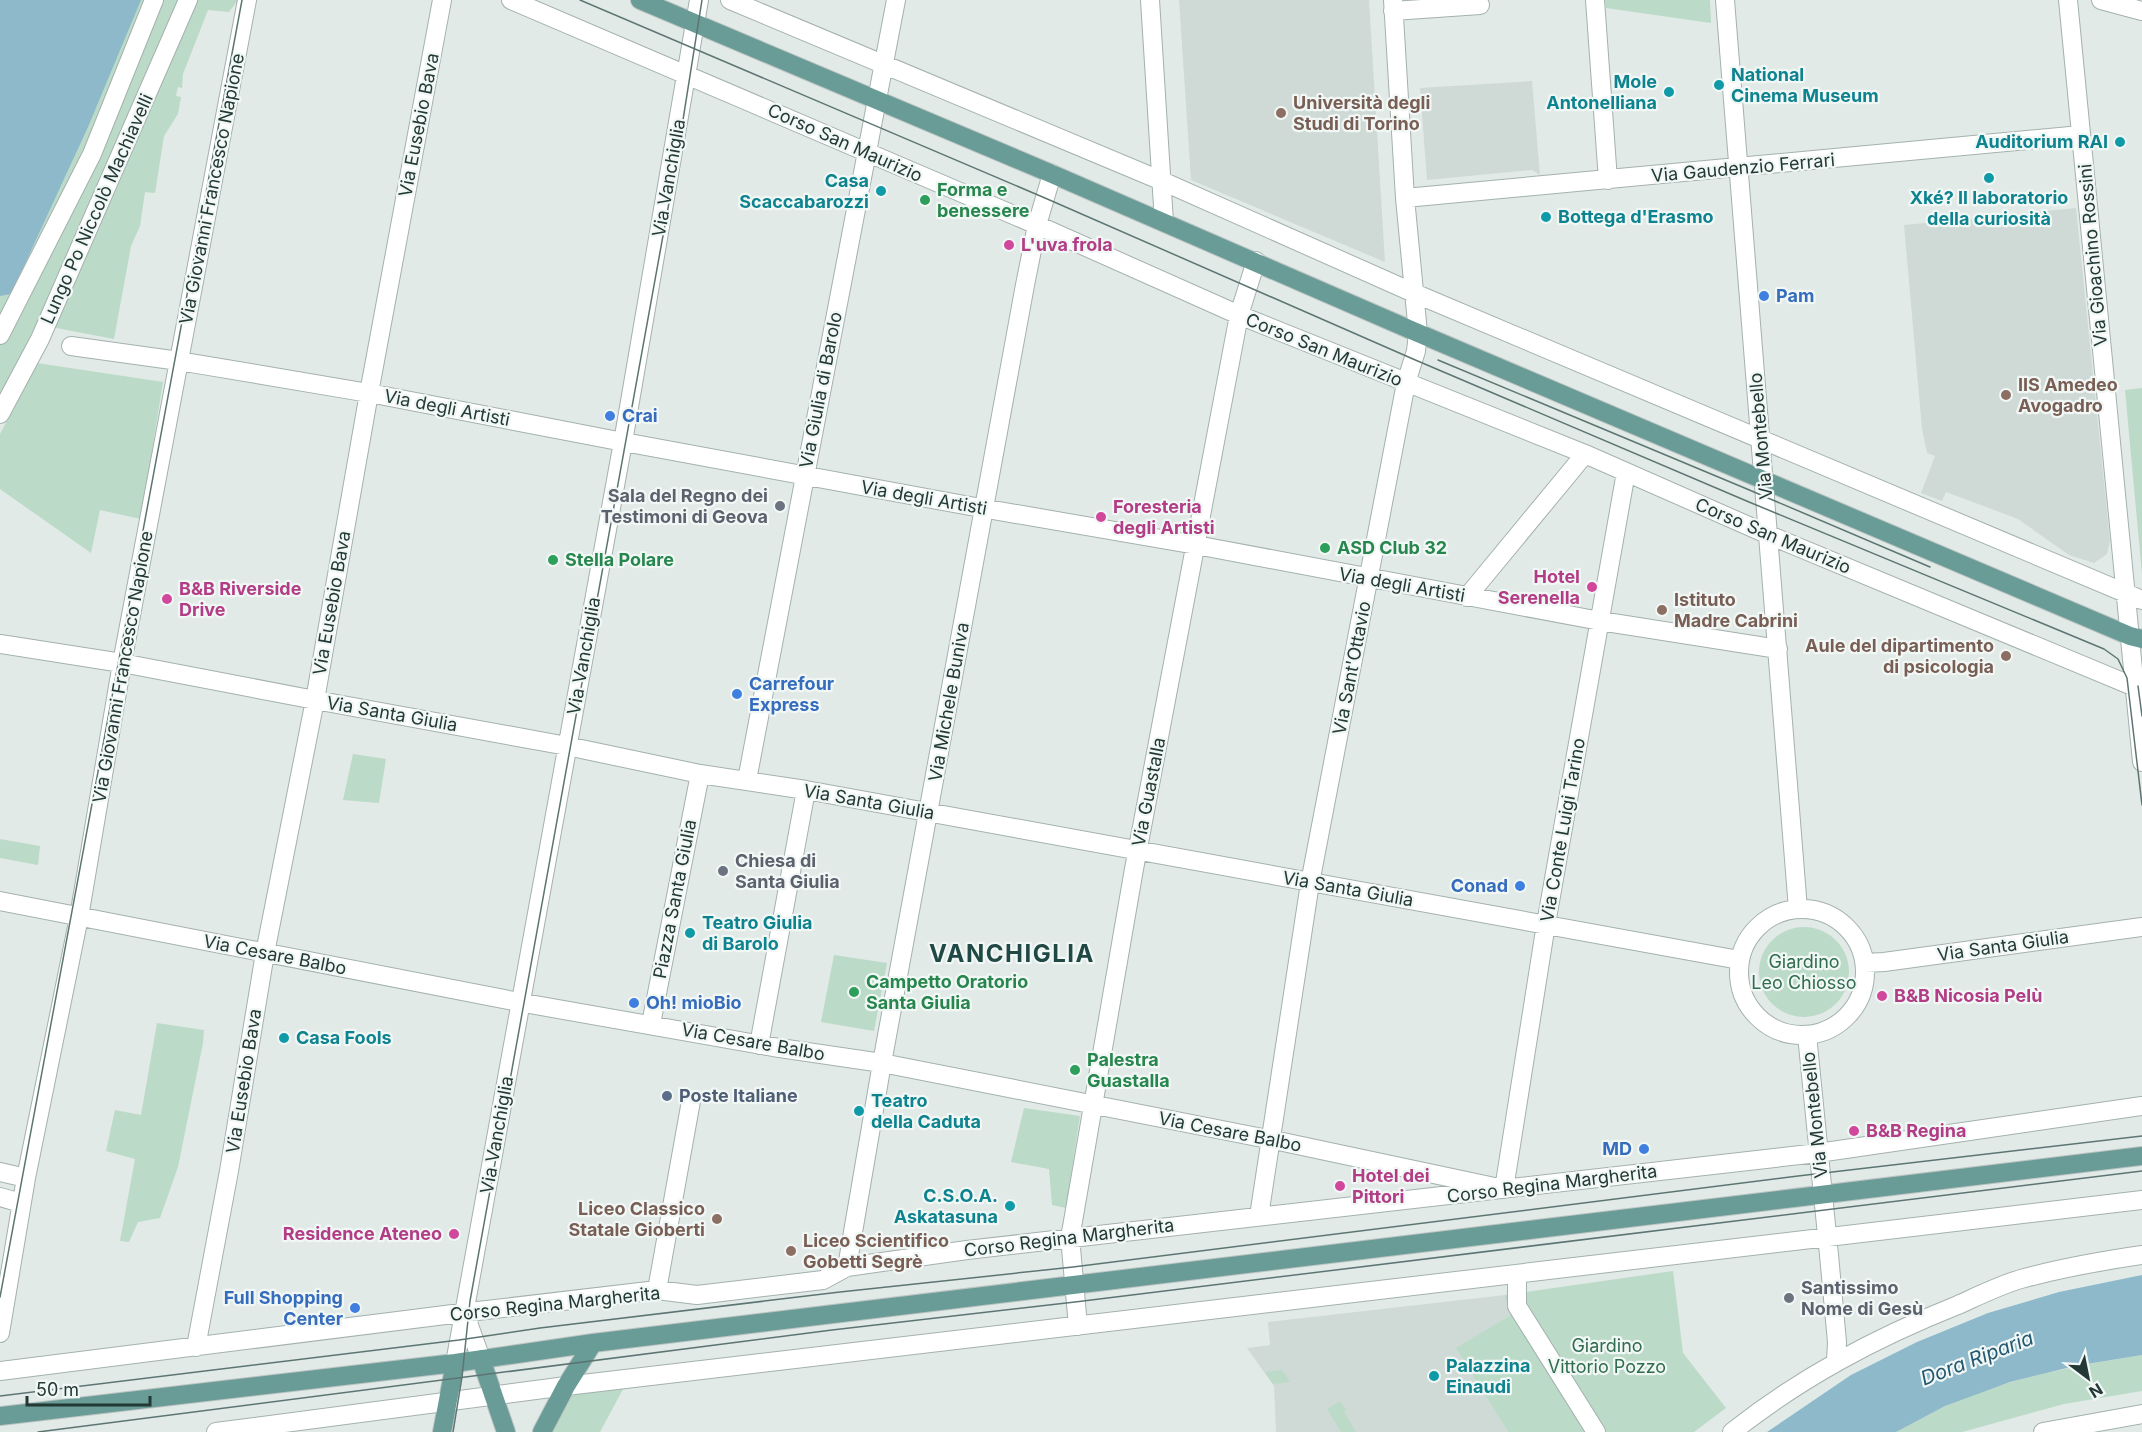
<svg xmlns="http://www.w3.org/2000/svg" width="2142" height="1432" font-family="Inter,sans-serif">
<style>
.built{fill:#cfdad6}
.green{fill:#bbdac7}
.water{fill:#8db9cb}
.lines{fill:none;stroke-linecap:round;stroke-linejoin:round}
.minor-casing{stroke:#a4b1ae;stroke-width:20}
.major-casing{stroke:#bdc4c3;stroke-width:20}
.minor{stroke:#fff;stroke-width:18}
.major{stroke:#699c96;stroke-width:18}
.tram{stroke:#5d7572;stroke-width:1.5}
.culture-dot{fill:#0f9aa8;stroke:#f1f7f5;stroke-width:2}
.education-dot{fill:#8d6e63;stroke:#f1f7f5;stroke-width:2}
.leisure-dot{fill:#2e9e5b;stroke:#f1f7f5;stroke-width:2}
.hotel-dot{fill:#d1479c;stroke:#f1f7f5;stroke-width:2}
.shop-dot{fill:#3f7fe0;stroke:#f1f7f5;stroke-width:2}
.worship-dot{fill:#6b7280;stroke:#f1f7f5;stroke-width:2}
.service-dot{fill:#5c6f8a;stroke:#f1f7f5;stroke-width:2}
.labels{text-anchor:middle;stroke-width:4.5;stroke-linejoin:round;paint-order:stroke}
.culture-label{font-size:18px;font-weight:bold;fill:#0d838f;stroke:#f1f7f5;text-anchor:start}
.education-label{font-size:18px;font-weight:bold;fill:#785e54;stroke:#f1f7f5;text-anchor:start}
.street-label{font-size:18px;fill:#233936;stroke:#f1f7f5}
.leisure-label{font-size:18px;font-weight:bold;fill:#27864d;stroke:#f1f7f5;text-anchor:start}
.hotel-label{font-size:18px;font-weight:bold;fill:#b23c85;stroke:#f1f7f5;text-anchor:start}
.shop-label{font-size:18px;font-weight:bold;fill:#366cbe;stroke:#f1f7f5;text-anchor:start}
.worship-label{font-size:18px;font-weight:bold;fill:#5b616d;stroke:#f1f7f5;text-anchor:start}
.park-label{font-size:18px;fill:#306c50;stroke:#f1f7f5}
.service-label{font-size:18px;font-weight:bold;fill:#4e5e75;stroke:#f1f7f5;text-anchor:start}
.water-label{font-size:20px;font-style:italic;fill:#225870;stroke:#f1f7f5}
.district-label{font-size:24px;font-weight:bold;letter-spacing:1.5px;fill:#204945;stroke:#f1f7f5}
</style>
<rect width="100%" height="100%" fill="#e1eae7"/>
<path class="built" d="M1179 0H1369L1385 262 1191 180Z
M1532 81 1540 175 1532 170 1427 180 1420 88Z
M2076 208 2110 541 2107 554 2094 563 2069 555 2018 519 1946 492 1942 501 1921 493 1935 456 1927 453 1922 429 1904 225Z
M1505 1295V1299L1514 1313 1457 1348 1508 1432H1276L1274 1386 1247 1348 1270 1345 1268 1322Z"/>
<path class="green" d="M120 0H238L229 12 208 10 183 74 182 88 178 87 176 96 181 97 178 114 164 136 155 193 145 192 140 226 131 246 114 339 46 326 0 414V266Z
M1605 0H1710L1711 23 1606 8Z
M37 363 163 382 141 519 100 510 91 553 0 489V434Z
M2142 388V574L2125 390Z
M353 754 386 759 379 803 343 800Z
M0 839 40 846 38 865 0 858Z
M1759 972a45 45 0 1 1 90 0a45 45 0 1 1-90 0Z
M834 955 887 963 874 1031 821 1022Z
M157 1023 204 1030 203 1043 178 1167 160 1218 138 1222 129 1242 120 1241 135 1159 106 1151 115 1110 141 1115Z
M1024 1108 1080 1116 1066 1208 1052 1205 1049 1169 1011 1162Z
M1673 1271 1683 1353 1726 1408 1694 1432H1508L1456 1348 1514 1313 1505 1299V1295Z
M2142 1355V1391L2064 1404 1962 1432H1896C1912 1423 1929 1414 1945 1406 2008 1378 2075 1366 2142 1355Z
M1282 1370 1290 1382 1273 1384 1265 1372Z
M629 1378 600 1432H546L566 1386Z
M1340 1401 1346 1410 1344 1412 1356 1432H1341L1327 1409Z"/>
<path class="water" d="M0 0H141L88 127 11 294 0 296Z
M2142 1275V1355L2075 1366 2010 1382 1945 1406 1896 1432H1767L1851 1375 1917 1342 1988 1313 2059 1292Z"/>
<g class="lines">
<defs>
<path id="minor" d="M511 0 1037 225 1239 315 1585 454 1769 535 2142 690
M730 0 1162 181 1414 293 2142 600
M1150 0 1164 222
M1595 0 1608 180
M1725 0 1798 909
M2068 0 2142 762
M2101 0 2142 11
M1393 11 1480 5
M1405 198 2081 135
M0 335 92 154 154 0
M71 346 179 361 369 393 613 440 970 506 1196 545 1600 621 1778 649
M0 414 40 339 188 0
M1467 597 1585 454
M0 644 122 663 315 700 567 746 700 774 806 790 1739 960
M747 780 896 0
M0 901 524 1003 773 1047 882 1063 1283 1142 1504 1189 1546 924 1626 472
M1739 972a63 63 0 1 1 126 0a63 63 0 1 1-126 0Z
M1865 963 1884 962 2142 927
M651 1024 700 774
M1807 1035 1829 1255 1837 1342 1836 1361
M759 1045 806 790
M0 1172 26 1178
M0 1197 21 1203
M1259 1216 1310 883 1406 383 1416 351 1418 333 1405 198 1393 0
M847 1267 882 1063 1025 285 1037 225 1052 174
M1517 1275V1306L1596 1432
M657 1290 691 1101
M465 1314 481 1359
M1078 1326 1070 1237 1072 1227 1134 869 1239 315 1256 261
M0 1333 26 1178 79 917 122 663 247 0
M196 1347 229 1171 265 953 315 700 369 393 442 0
M455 1363 623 442 699 0
M0 1371 469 1312 657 1290 697 1295 823 1280 847 1267 967 1250 1818 1153 2142 1106
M216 1432 566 1386 2142 1200
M1732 1432C1802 1377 1875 1338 1958 1305 1978 1296 2000 1285 2021 1279 2061 1268 2101 1261 2142 1255
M2043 1432 2142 1414"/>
<path id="major" d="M640 0 1052 174 1418 333 2130 636 2142 639
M481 1359 506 1432
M0 1416 455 1363 593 1343 2142 1156
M442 1432 455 1363
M542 1432 566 1386 593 1343"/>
</defs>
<use href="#minor" class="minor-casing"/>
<use href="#major" class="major-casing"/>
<use href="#minor" class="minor"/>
<use href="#major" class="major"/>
<path class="tram" d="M580 0 1045 198 1413 359 1749 502 2104 649 2118 659 2127 678 2142 805
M1438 360 1747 489 1930 567
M2138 686 2142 716
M0 1297 242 0
M0 1396 459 1340 540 1328 840 1292 1073 1267 1798 1176 2142 1136
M38 1432 832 1330 1075 1302 2142 1171
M453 1432 462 1377 470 1301 676 164 702 0"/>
</g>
<g class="culture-dot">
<circle cx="1719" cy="85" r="6"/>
<circle cx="1669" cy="92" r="6"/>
<circle cx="2120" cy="142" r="6"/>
<circle cx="1989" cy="178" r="6"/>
<circle cx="881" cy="191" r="6"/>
<circle cx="1546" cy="217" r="6"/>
<circle cx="690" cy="933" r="6"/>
<circle cx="284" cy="1038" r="6"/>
<circle cx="859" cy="1111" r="6"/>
<circle cx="1010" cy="1206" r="6"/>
<circle cx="1434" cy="1376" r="6"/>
</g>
<g class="education-dot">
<circle cx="1281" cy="113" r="6"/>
<circle cx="2006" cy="395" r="6"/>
<circle cx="1662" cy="610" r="6"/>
<circle cx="2006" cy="656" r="6"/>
<circle cx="717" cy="1219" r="6"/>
<circle cx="791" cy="1251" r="6"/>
</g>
<g class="leisure-dot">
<circle cx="925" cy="200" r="6"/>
<circle cx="1325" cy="548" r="6"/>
<circle cx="553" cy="560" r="6"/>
<circle cx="854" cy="992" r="6"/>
<circle cx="1075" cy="1070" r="6"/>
</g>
<g class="hotel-dot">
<circle cx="1009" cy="245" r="6"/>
<circle cx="1101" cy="517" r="6"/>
<circle cx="1592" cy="587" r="6"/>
<circle cx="167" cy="599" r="6"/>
<circle cx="1882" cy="996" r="6"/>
<circle cx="1854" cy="1131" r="6"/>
<circle cx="1340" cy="1186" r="6"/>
<circle cx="454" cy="1234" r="6"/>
</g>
<g class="shop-dot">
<circle cx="1764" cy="296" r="6"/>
<circle cx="610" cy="416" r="6"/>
<circle cx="737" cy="694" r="6"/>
<circle cx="1520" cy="886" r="6"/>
<circle cx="634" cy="1003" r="6"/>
<circle cx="1644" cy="1149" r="6"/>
<circle cx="355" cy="1308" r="6"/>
</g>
<g class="worship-dot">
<circle cx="780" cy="506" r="6"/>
<circle cx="723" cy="871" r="6"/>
<circle cx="1789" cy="1298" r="6"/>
</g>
<circle class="service-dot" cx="667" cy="1096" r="6"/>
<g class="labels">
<g class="culture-label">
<text x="1731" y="81">National<tspan x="1731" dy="21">Cinema Museum</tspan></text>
<text x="1657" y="88" text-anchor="end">Mole<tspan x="1657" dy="21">Antonelliana</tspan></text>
<text x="2108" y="148" text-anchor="end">Auditorium RAI</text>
<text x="869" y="187" text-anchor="end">Casa<tspan x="869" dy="21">Scaccabarozzi</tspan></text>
<text x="1989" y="204" text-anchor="middle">Xké? Il laboratorio<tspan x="1989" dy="21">della curiosità</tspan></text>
<text x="1558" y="223">Bottega d'Erasmo</text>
<text x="702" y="929">Teatro Giulia<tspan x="702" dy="21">di Barolo</tspan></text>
<text x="296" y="1044">Casa Fools</text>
<text x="871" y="1107">Teatro<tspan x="871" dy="21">della Caduta</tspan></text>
<text x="998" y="1202" text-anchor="end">C.S.O.A.<tspan x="998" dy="21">Askatasuna</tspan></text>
<text x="1446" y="1372">Palazzina<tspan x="1446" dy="21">Einaudi</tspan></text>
</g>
<g class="education-label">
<text x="1293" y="109">Università degli<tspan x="1293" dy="21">Studi di Torino</tspan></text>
<text x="2018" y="391">IIS Amedeo<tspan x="2018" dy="21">Avogadro</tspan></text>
<text x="1674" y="606">Istituto<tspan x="1674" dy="21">Madre Cabrini</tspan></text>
<text x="1994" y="652" text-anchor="end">Aule del dipartimento<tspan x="1994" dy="21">di psicologia</tspan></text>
<text x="705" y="1215" text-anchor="end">Liceo Classico<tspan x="705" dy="21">Statale Gioberti</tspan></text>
<text x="803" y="1247">Liceo Scientifico<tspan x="803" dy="21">Gobetti Segrè</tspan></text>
</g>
<g class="street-label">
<text transform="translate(419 125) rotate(-79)" y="6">Via Eusebio Bava</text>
<text transform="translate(845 143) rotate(24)" y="6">Corso San Maurizio</text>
<text transform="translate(1743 168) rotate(-5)" y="6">Via Gaudenzio Ferrari</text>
<text transform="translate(669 178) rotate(-80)" y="6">Via Vanchiglia</text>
<text transform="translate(212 189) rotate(-79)" y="6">Via Giovanni Francesco Napione</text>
<text transform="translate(97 209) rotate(-66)" y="6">Lungo Po Niccolò Machiavelli</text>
<text transform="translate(2093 255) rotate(-95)" y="6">Via Gioachino Rossini</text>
<text transform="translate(1324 350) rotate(22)" y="6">Corso San Maurizio</text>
<text transform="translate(821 390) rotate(-79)" y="6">Via Giulia di Barolo</text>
<text transform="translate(447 408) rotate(11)" y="6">Via degli Artisti</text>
<text transform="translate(1761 436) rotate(-95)" y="6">Via Montebello</text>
<text transform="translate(924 498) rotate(10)" y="6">Via degli Artisti</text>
<text transform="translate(1773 536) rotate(23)" y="6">Corso San Maurizio</text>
<text transform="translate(1402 585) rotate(10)" y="6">Via degli Artisti</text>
<text transform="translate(332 603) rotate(-80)" y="6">Via Eusebio Bava</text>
<text transform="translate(584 656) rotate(-80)" y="6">Via Vanchiglia</text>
<text transform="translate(123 667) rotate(-80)" y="6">Via Giovanni Francesco Napione</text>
<text transform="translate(1352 668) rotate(-79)" y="6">Via Sant'Ottavio</text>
<text transform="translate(949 702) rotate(-80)" y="6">Via Michele Buniva</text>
<text transform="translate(392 714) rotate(10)" y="6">Via Santa Giulia</text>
<text transform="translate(1149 792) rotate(-79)" y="6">Via Guastalla</text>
<text transform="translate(869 802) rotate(10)" y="6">Via Santa Giulia</text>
<text transform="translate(1563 830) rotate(-80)" y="6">Via Conte Luigi Tarino</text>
<text transform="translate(1348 889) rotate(10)" y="6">Via Santa Giulia</text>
<text transform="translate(675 899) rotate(-79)" y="6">Piazza Santa Giulia</text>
<text transform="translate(2003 946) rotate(-8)" y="6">Via Santa Giulia</text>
<text transform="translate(275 955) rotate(11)" y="6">Via Cesare Balbo</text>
<text transform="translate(753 1042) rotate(10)" y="6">Via Cesare Balbo</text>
<text transform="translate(244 1081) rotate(-81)" y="6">Via Eusebio Bava</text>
<text transform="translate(1815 1115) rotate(-96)" y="6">Via Montebello</text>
<text transform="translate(1230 1132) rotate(11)" y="6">Via Cesare Balbo</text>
<text transform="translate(497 1135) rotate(-80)" y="6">Via Vanchiglia</text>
<text transform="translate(1552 1184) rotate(-7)" y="6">Corso Regina Margherita</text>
<text transform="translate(1069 1238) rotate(-7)" y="6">Corso Regina Margherita</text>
<text transform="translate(555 1304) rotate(-6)" y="6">Corso Regina Margherita</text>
</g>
<g class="leisure-label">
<text x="937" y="196">Forma e<tspan x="937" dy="21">benessere</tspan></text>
<text x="1337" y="554">ASD Club 32</text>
<text x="565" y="566">Stella Polare</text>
<text x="866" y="988">Campetto Oratorio<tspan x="866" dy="21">Santa Giulia</tspan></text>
<text x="1087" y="1066">Palestra<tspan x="1087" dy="21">Guastalla</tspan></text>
</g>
<g class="hotel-label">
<text x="1021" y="251">L'uva frola</text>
<text x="1113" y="513">Foresteria<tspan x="1113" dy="21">degli Artisti</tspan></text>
<text x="1580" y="583" text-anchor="end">Hotel<tspan x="1580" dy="21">Serenella</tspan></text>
<text x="179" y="595">B&amp;B Riverside<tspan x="179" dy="21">Drive</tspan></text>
<text x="1894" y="1002">B&amp;B Nicosia Pelù</text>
<text x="1866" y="1137">B&amp;B Regina</text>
<text x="1352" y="1182">Hotel dei<tspan x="1352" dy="21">Pittori</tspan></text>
<text x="442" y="1240" text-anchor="end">Residence Ateneo</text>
</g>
<g class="shop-label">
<text x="1776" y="302">Pam</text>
<text x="622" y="422">Crai</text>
<text x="749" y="690">Carrefour<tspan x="749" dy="21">Express</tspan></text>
<text x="1508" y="892" text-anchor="end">Conad</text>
<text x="646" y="1009">Oh! mioBio</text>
<text x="1632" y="1155" text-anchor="end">MD</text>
<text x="343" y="1304" text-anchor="end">Full Shopping<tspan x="343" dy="21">Center</tspan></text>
</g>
<g class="worship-label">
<text x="768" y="502" text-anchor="end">Sala del Regno dei<tspan x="768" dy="21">Testimoni di Geova</tspan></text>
<text x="735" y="867">Chiesa di<tspan x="735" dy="21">Santa Giulia</tspan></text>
<text x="1801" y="1294">Santissimo<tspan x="1801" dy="21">Nome di Gesù</tspan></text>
</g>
<g class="park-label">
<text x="1804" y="968">Giardino<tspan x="1804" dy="21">Leo Chiosso</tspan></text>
<text x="1607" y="1352">Giardino<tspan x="1607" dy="21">Vittorio Pozzo</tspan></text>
</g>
<g class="service-label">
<text x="679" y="1102">Poste Italiane</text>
</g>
<g class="water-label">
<text transform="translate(1977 1358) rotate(-21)" y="7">Dora Riparia</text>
</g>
<g class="district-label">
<text x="1012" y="962">VANCHIGLIA</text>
</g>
</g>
<g transform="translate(2088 1378) rotate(148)" stroke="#f1f7f5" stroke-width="4.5" paint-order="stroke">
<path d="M0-4.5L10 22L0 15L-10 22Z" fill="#233936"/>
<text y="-9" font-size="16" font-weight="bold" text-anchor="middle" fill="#233936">N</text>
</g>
<path d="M27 1396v9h123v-9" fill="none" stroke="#233936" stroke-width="3"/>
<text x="36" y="1396" font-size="18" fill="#233936" stroke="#f1f7f5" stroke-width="4.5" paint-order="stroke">50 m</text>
</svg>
